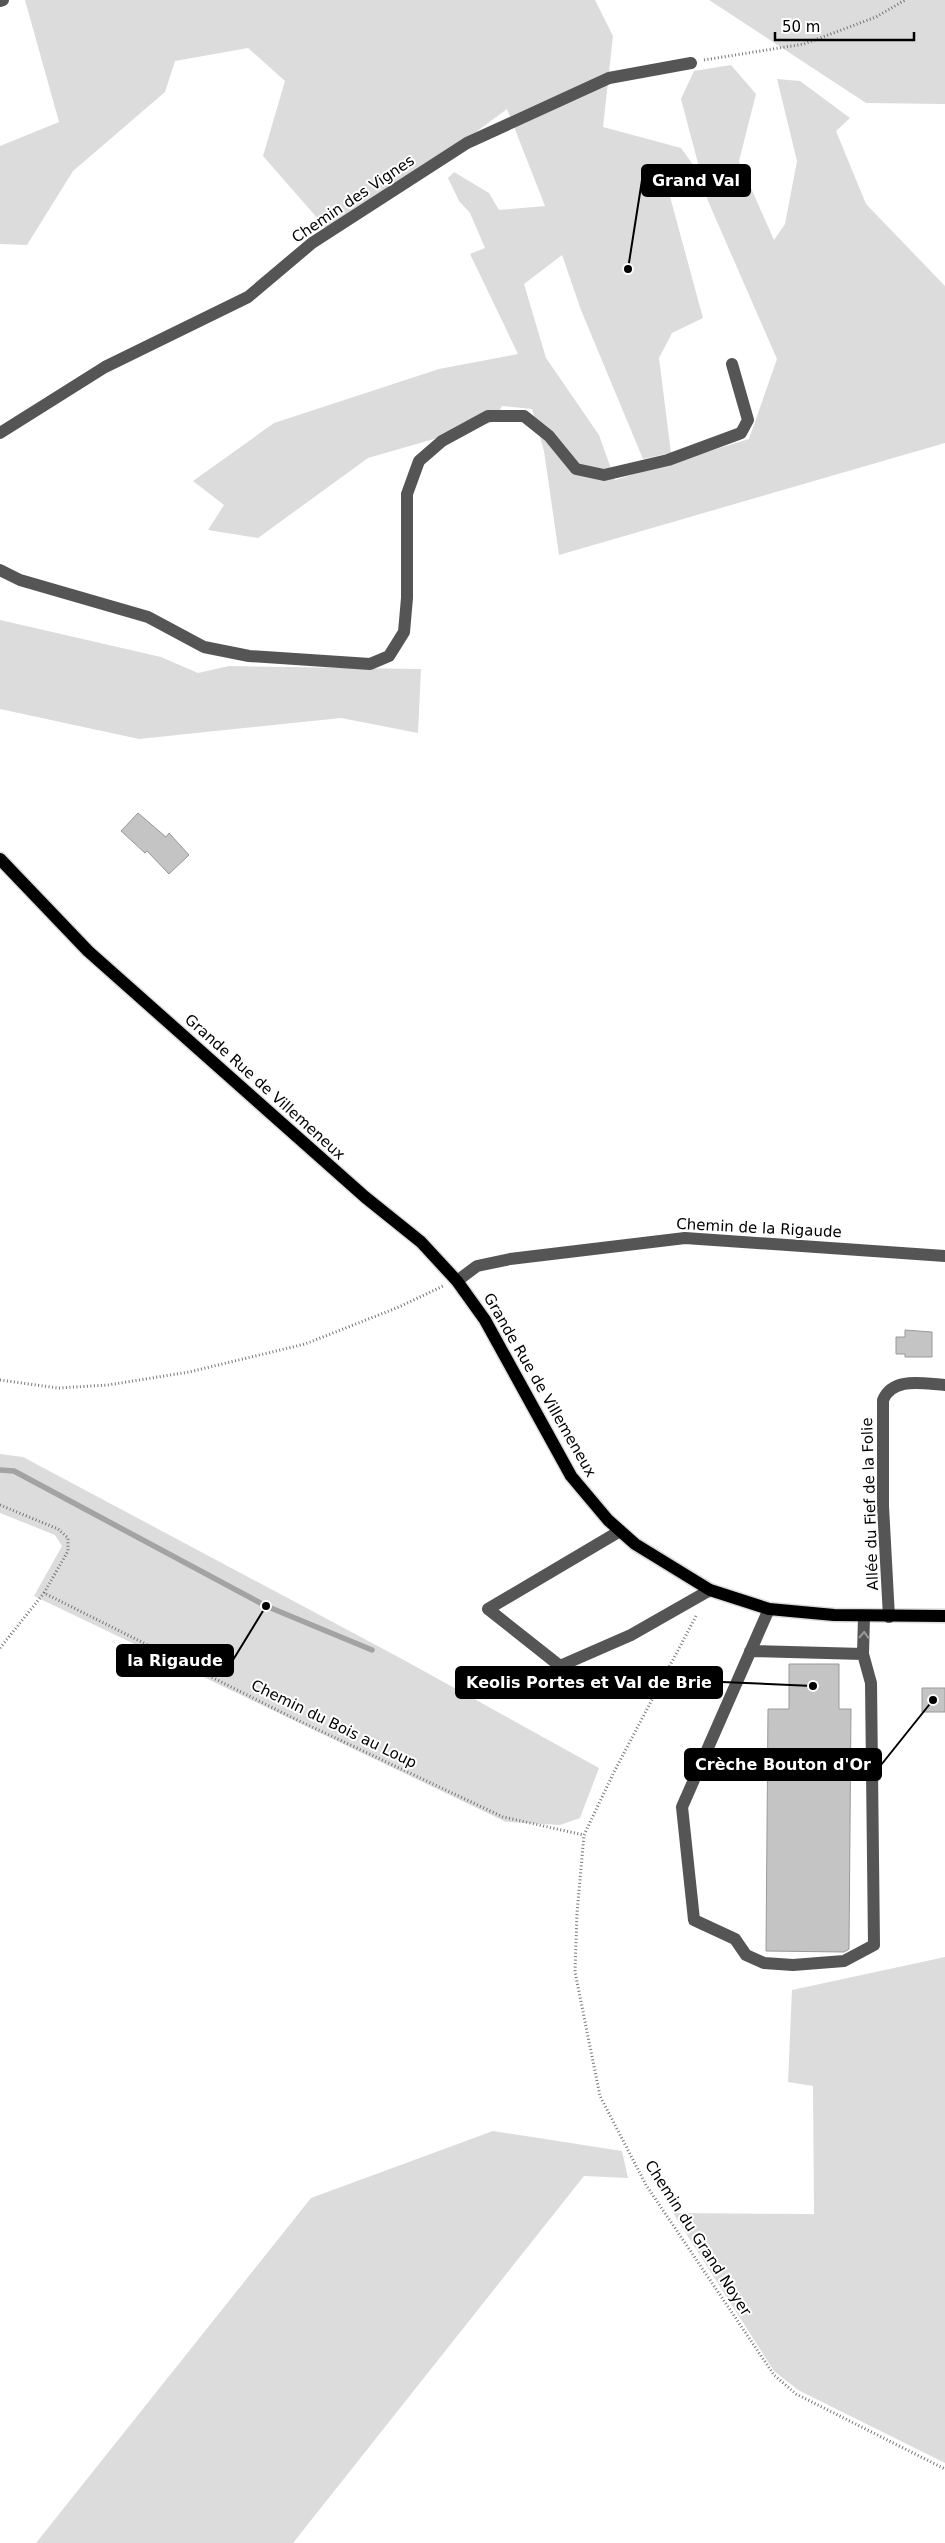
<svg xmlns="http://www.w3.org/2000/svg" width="945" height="2543" font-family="'DejaVu Sans',sans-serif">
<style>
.green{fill:#dcdcdc}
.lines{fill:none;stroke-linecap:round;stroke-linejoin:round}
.stream{stroke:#a3a3a3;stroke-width:5.5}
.building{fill:#c4c4c4;stroke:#999}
.major-casing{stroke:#dbdbdb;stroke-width:15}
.path{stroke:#777;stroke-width:3;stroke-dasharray:1 2.5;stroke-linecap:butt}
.minor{stroke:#555;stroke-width:12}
.major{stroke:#000;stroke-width:12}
.oneway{stroke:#999}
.labels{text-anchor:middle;stroke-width:4;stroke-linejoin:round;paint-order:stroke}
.street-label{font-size:15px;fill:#000;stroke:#fff}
.leader{fill:none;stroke:#000;stroke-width:2}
.callout-dot{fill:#000;stroke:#fff;stroke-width:2}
.callout{fill:#000;stroke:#000;stroke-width:2}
.callout-label{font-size:16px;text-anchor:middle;font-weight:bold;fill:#fff}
</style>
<rect width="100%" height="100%" fill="#fff"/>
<path class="green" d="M25 0H595L613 36 603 127 681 148 694 166 666 182 703 318 672 333 659 358 671 453 643 459 581 310 562 255 524 284 546 358 599 435 615 480 749 439 777 359 708 201 681 99 694 71 731 65 756 94 739 161 774 240 785 224 797 161 777 79 800 81 850 118 836 131 866 204 945 286V443L559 555 544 451 532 409 502 406 493 422 368 458 258 538 208 530 224 505 193 481 274 423 439 369 518 354 470 254 485 248 470 213 459 201 448 178 454 172 489 193 499 210 545 206 507 109 422 172 326 228 263 156 285 81 248 48 175 61 165 92 73 171 27 245 0 244V146L59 122Z
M709 0H945V104L866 103Z
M0 620 161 657 198 673 229 666 421 669 418 733 341 718 139 739 0 709Z
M0 1454 23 1457 402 1659 599 1768 580 1818 560 1825 506 1822 34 1596 62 1546 55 1535 0 1513Z
M945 1957V2463L798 2390 774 2371 673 2213 814 2214 813 2086 788 2082 792 1990Z
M493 2131 622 2151 628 2178 584 2176 293 2543H36L311 2198Z"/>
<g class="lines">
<path class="stream" d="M0 1470 14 1471 266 1606 372 1650"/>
</g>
<path class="building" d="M138 813 166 837 169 833 189 855 169 874 147 851 145 853 121 831Z
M905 1330 932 1332V1357H905V1354H896V1337H905Z
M789 1664H839V1709H851L849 1949 844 1952 766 1951 768 1709H789Z
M922 1688H945V1712H922Z"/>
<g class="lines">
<defs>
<path id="major" d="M0 859 88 951 365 1197 421 1242 457 1281 485 1320 571 1476 608 1520 635 1544 710 1590 769 1609 834 1615 945 1616"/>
</defs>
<use href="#major" class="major-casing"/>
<path class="path" d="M704 60 804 44 876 17 905 0
M0 1380 58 1388 108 1385 189 1372 305 1344 399 1307 443 1286
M0 1505 58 1529 68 1538V1551L44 1593 291 1717 503 1817 584 1835
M696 1616 614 1772 584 1835 577 1913 575 1972 600 2096 646 2185 774 2375 796 2394 945 2469
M0 1648 44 1593"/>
<path class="minor" d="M0 1 3 0
M0 433 105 367 248 297 312 243 467 143 609 78 691 63
M0 570 20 580 148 617 204 647 249 656 370 664 389 656 404 632 407 598V494L419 461 442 441 488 416H524L549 436 576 469 604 475 668 460 741 433 748 420 732 364
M457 1281 477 1266 510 1259 685 1238 945 1256
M620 1531 488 1609 560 1666 631 1635 710 1590
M889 1617 883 1506V1400C893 1376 924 1384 945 1385
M750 1651 863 1654 871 1683 874 1945 844 1961 793 1965 764 1963 746 1955 735 1939 694 1920 682 1807 769 1609
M863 1654 864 1616"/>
<use href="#major" class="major"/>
</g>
<defs><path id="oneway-chevron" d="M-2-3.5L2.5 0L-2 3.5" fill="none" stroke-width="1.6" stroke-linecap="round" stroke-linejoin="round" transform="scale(1.25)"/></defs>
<use class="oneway" href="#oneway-chevron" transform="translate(864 1635) rotate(-88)"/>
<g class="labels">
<g class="street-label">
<text transform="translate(353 199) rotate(-34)" y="5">Chemin des Vignes</text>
<text transform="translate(265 1087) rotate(42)" y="5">Grande Rue de Villemeneux</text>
<text transform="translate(759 1228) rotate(3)" y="5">Chemin de la Rigaude</text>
<text transform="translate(540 1385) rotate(60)" y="5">Grande Rue de Villemeneux</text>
<text transform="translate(870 1504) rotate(-92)" y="5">Allée du Fief de la Folie</text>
<text transform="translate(334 1724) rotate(26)" y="5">Chemin du Bois au Loup</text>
<text transform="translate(698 2238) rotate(57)" y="5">Chemin du Grand Noyer</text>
</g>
</g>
<path class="leader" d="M628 269L642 180M266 1606L233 1660M813 1686L722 1682M933 1700L881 1765"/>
<g class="callout-dot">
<circle cx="628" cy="269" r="5"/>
<circle cx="266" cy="1606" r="5"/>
<circle cx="813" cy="1686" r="5"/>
<circle cx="933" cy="1700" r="5"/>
</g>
<g class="callout">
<rect x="642" y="165" width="108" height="31" rx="5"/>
<rect x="117" y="1645" width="116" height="31" rx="5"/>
<rect x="456" y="1667" width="266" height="31" rx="5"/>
<rect x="685" y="1749" width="196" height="31" rx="5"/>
</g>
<g class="callout-label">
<text x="696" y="186">Grand Val</text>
<text x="175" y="1666">la Rigaude</text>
<text x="589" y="1688">Keolis Portes et Val de Brie</text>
<text x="783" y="1770">Crèche Bouton d'Or</text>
</g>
<path d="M775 32v8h139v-8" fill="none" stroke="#000000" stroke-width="2.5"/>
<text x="782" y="32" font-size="15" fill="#000000" stroke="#ffffff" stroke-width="4" paint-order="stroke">50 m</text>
</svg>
